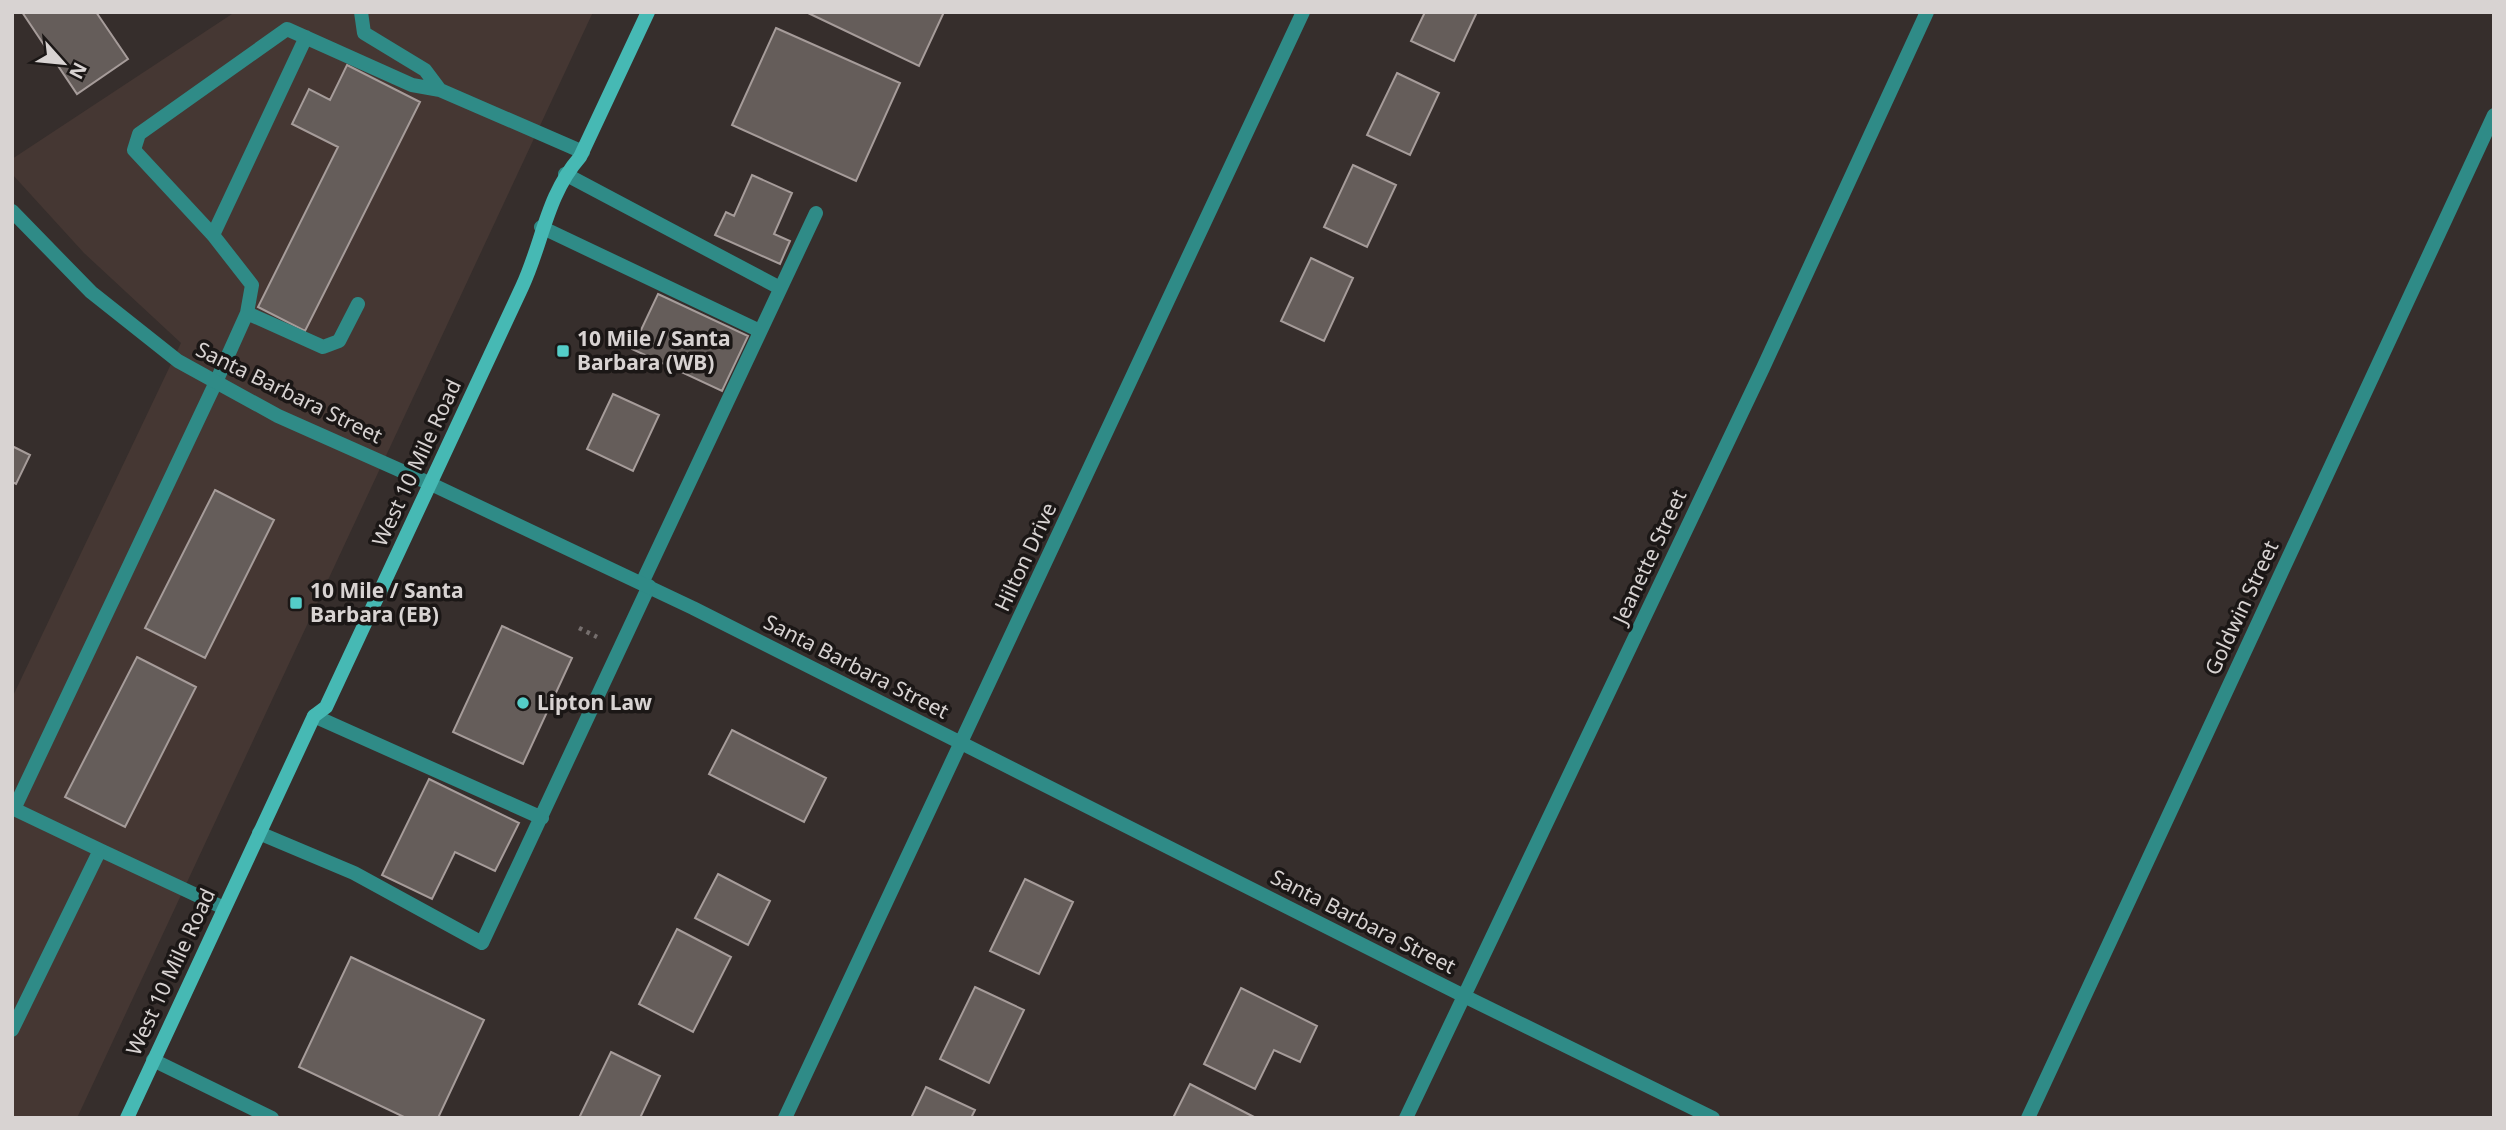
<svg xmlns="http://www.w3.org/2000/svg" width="2506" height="1130" font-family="'Noto Sans',sans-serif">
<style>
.built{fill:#453733}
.building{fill:#655d5a;stroke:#a69c9a;stroke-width:2}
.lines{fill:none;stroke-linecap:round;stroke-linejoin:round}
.path{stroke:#756e6d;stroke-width:4.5;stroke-dasharray:3.5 5;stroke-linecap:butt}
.service{stroke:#2f8b87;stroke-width:14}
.minor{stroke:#2f8b87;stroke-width:14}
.secondary{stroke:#46b9b4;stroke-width:14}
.poi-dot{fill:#54cdc8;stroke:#1b1716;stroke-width:2.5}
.labels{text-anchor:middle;stroke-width:7;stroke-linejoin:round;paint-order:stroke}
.poi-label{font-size:21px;font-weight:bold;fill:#d8d3d2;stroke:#1b1716;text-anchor:start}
.street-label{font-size:21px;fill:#d8d3d2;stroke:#1b1716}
</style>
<rect width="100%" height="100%" fill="#362e2c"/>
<path class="built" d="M235 12H593L77 1118H12V698L181 343 84 253 12 174V159Z"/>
<path class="building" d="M22 12H96L128 59 77 94Z
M806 12H944L919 66Z
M1425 12H1477L1454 61 1411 41Z
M776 28 900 83 856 181 732 125Z
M347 65 420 102 305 331 258 307 338 147 292 124 309 89 330 100Z
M1397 73 1439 93 1410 155 1367 135Z
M1353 165 1396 185 1367 247 1324 227Z
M752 175 792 193 774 234 790 241 780 264 715 235 726 212 734 216Z
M1311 258 1353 278 1324 341 1281 321Z
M658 294 748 336 722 391 632 349Z
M613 394 659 415 633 471 587 449Z
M12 446 30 455 16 484 12 482Z
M215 490 274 520 205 658 145 628Z
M502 626 572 658 523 764 453 732Z
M137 657 196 687 125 827 65 797Z
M732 730 826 778 804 822 709 774Z
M429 779 519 823 495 871 455 852 432 899 382 875Z
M718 874 770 901 748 945 695 918Z
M1025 879 1073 902 1039 974 990 951Z
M677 929 731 957 693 1032 639 1004Z
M351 957 484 1020 438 1118H406L299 1067Z
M975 987 1024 1010 989 1083 940 1059Z
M1241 988 1317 1026 1300 1062 1274 1050 1255 1089 1204 1064Z
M611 1052 660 1076 640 1118H579Z
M1190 1084 1256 1118H1173Z
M926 1087 975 1110 971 1118H911Z"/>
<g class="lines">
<path class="path" d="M579 628 597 637"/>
<path class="service" d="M361 12 364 33 425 70 440 90
M565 174 780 288
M541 227 760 331
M213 235 306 37
M247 313 323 347 339 341 358 304
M642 583 816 213
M314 716 542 818
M259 833 354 873 482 943 649 586
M100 850 224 908
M12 1030 100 850 14 809 216 382 247 313 252 285 213 235 134 150 139 134 287 29 412 85 440 90 583 152
M153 1060 272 1118"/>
<path class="minor" d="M12 211 91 292 178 361 278 416 431 484 693 608 1464 996 1713 1118
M785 1118 1303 12
M1406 1118 1763 368 1927 12
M2028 1118 2494 115"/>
<path class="secondary" d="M127 1118 314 716 326 707C392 567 456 427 522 287 543 242 546 196 580 157L648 12"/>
</g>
<g class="poi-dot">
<rect x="556" y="344" width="14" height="14" rx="3.5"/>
<rect x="289" y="596" width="14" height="14" rx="3.5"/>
<circle cx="523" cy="703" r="7"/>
</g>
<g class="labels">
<g class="poi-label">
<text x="577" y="346">10 Mile / Santa<tspan x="577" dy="24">Barbara (WB)</tspan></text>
<text x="310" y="598">10 Mile / Santa<tspan x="310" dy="24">Barbara (EB)</tspan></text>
<text x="537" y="710">Lipton Law</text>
</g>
<g class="street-label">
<text transform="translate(289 393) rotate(26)" y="7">Santa Barbara Street</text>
<text transform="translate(417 463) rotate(-65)" y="7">West 10 Mile Road</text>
<text transform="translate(1026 557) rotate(-65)" y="7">Hilton Drive</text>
<text transform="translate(1650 557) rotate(-65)" y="7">Jeanette Street</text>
<text transform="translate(2242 608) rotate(-65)" y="7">Goldwin Street</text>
<text transform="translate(856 667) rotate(27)" y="7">Santa Barbara Street</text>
<text transform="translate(1363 922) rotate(27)" y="7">Santa Barbara Street</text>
<text transform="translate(171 972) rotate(-65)" y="7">West 10 Mile Road</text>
</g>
</g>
<rect width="2506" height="1130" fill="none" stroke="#d8d3d2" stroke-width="28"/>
<g transform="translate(63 63) rotate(117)" stroke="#1b1716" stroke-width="5" paint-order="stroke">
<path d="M0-5L12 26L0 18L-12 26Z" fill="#d8d3d2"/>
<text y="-10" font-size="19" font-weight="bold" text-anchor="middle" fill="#d8d3d2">N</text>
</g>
</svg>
